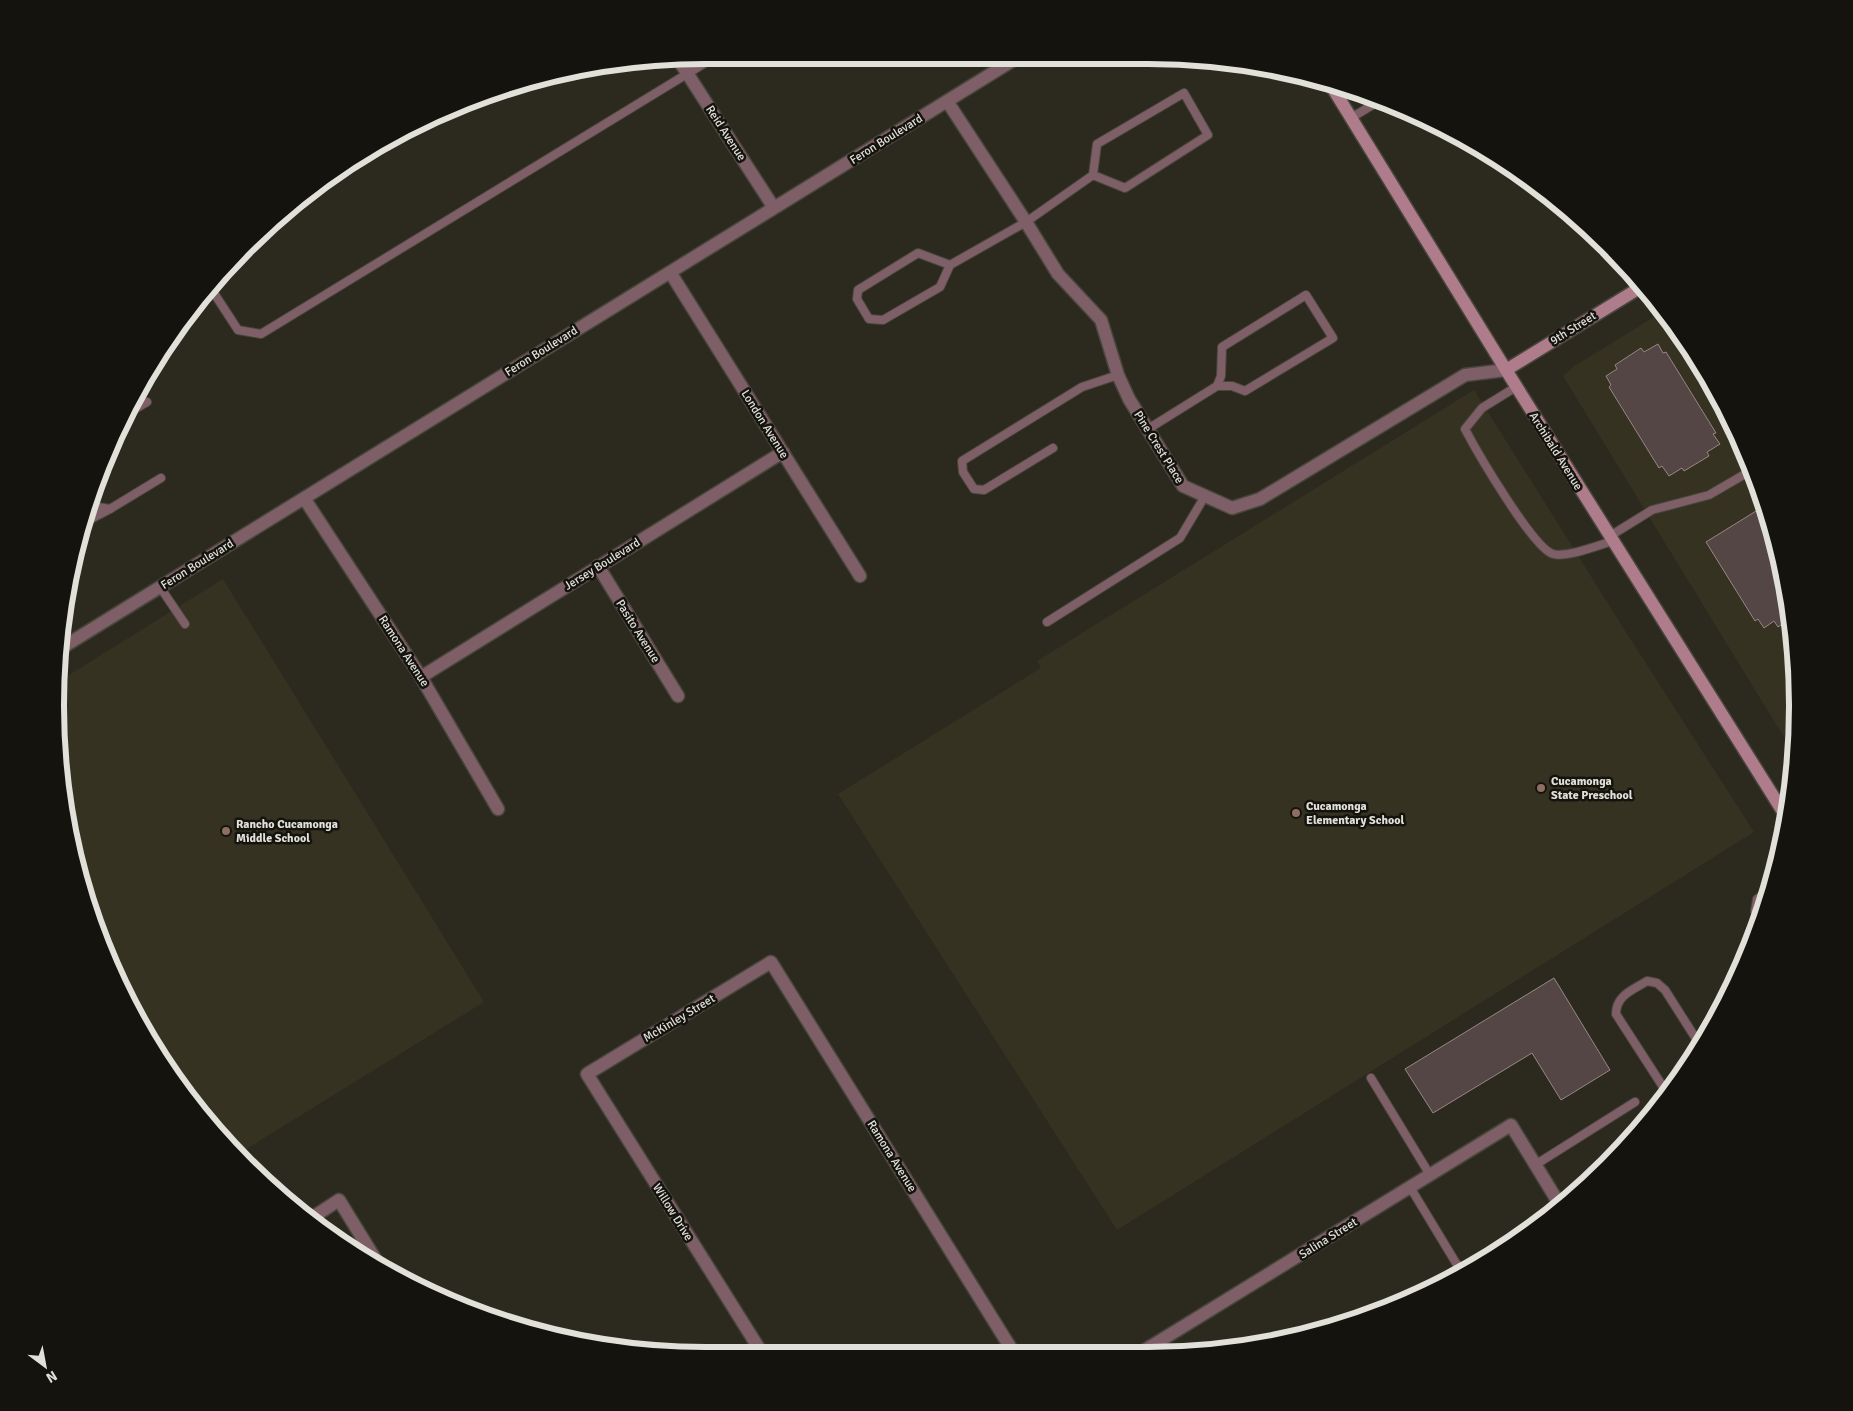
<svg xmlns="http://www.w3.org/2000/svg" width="1853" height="1411" font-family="Signika,sans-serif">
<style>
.built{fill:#363221}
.building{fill:#544644;stroke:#978786}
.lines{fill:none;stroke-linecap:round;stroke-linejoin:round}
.lane-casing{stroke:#49473d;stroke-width:10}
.street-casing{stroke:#49473d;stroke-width:15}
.secondary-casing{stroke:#49473d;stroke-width:15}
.lane{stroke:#7f5f67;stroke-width:8}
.street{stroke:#7f5f67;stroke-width:12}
.secondary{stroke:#ae7c8a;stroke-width:12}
.education-dot{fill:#8d6e63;stroke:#14130e;stroke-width:2}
.labels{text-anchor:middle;stroke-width:5;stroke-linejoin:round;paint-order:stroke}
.street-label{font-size:12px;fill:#e1e0d9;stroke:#14130e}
.poi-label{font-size:12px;font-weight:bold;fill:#e1e0d9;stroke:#14130e;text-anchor:start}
.rim{fill:none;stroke:#e1e0d9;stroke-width:6}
</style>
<rect width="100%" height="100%" fill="#2c2a1f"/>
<path class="built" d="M1662 312 1688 344 1748 456 1785 578 1798 705 1793 752 1563 376 1573 367Z
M1474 390 1631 640 1754 832 1117 1230 838 794 1041 668 1037 661Z
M223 579 484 1002 240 1153 165 1067 90 915 56 748 61 680Z"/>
<path class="building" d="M1658 344 1663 353 1666 352 1716 433 1713 434 1720 444 1707 452 1709 456 1684 471 1682 468 1669 476 1662 466 1659 468 1609 387 1611 385 1606 376 1617 369 1615 365 1641 348 1644 352Z
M1761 508 1767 517 1785 578 1790 619 1778 627 1774 621 1764 628 1758 619 1755 621 1706 542Z
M1554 978 1610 1070 1561 1100 1532 1053 1433 1113 1405 1069Z"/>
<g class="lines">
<defs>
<path id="lane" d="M1351 118 1379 101
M950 265 918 253 858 290 857 299 869 319 883 320 940 287 950 265 1026 222 1093 175 1125 188 1208 135 1184 93 1097 144 1093 175
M210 287 238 330 261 334 718 55
M1516 387 1482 408 1465 429C1477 452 1533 548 1553 554 1567 558 1599 545 1613 541
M123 416 147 402
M1148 429 1217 386H1232L1245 391 1333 338 1306 295 1222 347 1221 376 1217 386
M1053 448 984 490 974 489 963 472 962 461 1082 387 1118 375
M92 506 110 509
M87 521 110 509 161 478
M1610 536 1652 510 1709 495 1752 470
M160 587 185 624
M1047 622 1180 538 1205 496
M1759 918 1755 911 1757 899 1767 892
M1371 1078 1430 1175
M1667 1093 1616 1014C1616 995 1633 990 1647 981L1657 983 1665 990 1700 1045
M1535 1165 1635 1102
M1410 1187 1456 1263 1463 1271"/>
<path id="street" d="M678 59 774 208
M947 101 1026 222 1058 274 1101 320 1118 375 1129 399 1183 486 1232 508 1260 499 1465 375 1506 370
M670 272 860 576
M304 498 421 677 498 809
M598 566 678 696
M63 647 1020 56
M421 677 783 452
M310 1219 339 1200 382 1270
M760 1350 587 1074 771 962 1012 1350
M1145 1350 1511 1125 1560 1205"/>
<path id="secondary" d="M1329 82 1506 370 1787 818
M1506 370 1641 287"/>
</defs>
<use href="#lane" class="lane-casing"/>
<use href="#street" class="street-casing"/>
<use href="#secondary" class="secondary-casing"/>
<use href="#lane" class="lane"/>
<use href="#street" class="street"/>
<use href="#secondary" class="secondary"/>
</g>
<g class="education-dot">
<circle cx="1541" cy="788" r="5"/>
<circle cx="1296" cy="813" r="5"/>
<circle cx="226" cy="831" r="5"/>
</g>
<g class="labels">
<g class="street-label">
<text transform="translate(726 133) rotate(57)" y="4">Reid Avenue</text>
<text transform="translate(886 139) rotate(-32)" y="4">Feron Boulevard</text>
<text transform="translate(1573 328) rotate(-32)" y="4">9th Street</text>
<text transform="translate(541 351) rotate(-32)" y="4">Feron Boulevard</text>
<text transform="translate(765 424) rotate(58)" y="4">London Avenue</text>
<text transform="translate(1159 447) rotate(58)" y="4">Pine Crest Place</text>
<text transform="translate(1556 451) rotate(58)" y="4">Archibald Avenue</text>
<text transform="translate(197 564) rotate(-32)" y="4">Feron Boulevard</text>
<text transform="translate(602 564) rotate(-32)" y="4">Jersey Boulevard</text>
<text transform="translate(638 631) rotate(58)" y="4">Pasito Avenue</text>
<text transform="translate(404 651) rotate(57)" y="4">Ramona Avenue</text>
<text transform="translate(679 1018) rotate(-31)" y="4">McKinley Street</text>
<text transform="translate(892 1156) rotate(58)" y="4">Ramona Avenue</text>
<text transform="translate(673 1212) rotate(58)" y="4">Willow Drive</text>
<text transform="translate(1328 1238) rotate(-32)" y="4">Salina Street</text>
</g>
<g class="poi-label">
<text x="1551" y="785">Cucamonga<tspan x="1551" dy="14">State Preschool</tspan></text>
<text x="1306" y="810">Cucamonga<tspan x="1306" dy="14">Elementary School</tspan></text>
<text x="236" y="828">Rancho Cucamonga<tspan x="236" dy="14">Middle School</tspan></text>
</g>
</g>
<path d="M0 0H1853V1411H0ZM705 64H1148A641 641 0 0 1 1789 705V706A641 641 0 0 1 1148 1347H705A641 641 0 0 1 64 706V705A641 641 0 0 1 705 64Z" fill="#14130e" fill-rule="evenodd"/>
<path class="rim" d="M705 64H1148A641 641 0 0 1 1789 705V706A641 641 0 0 1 1148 1347H705A641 641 0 0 1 64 706V705A641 641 0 0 1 705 64Z"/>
<g transform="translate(45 1366) rotate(148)" stroke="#14130e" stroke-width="4" paint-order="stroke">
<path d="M0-4L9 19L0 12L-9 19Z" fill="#e1e0d9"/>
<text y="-8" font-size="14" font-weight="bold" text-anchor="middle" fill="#e1e0d9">N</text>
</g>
</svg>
